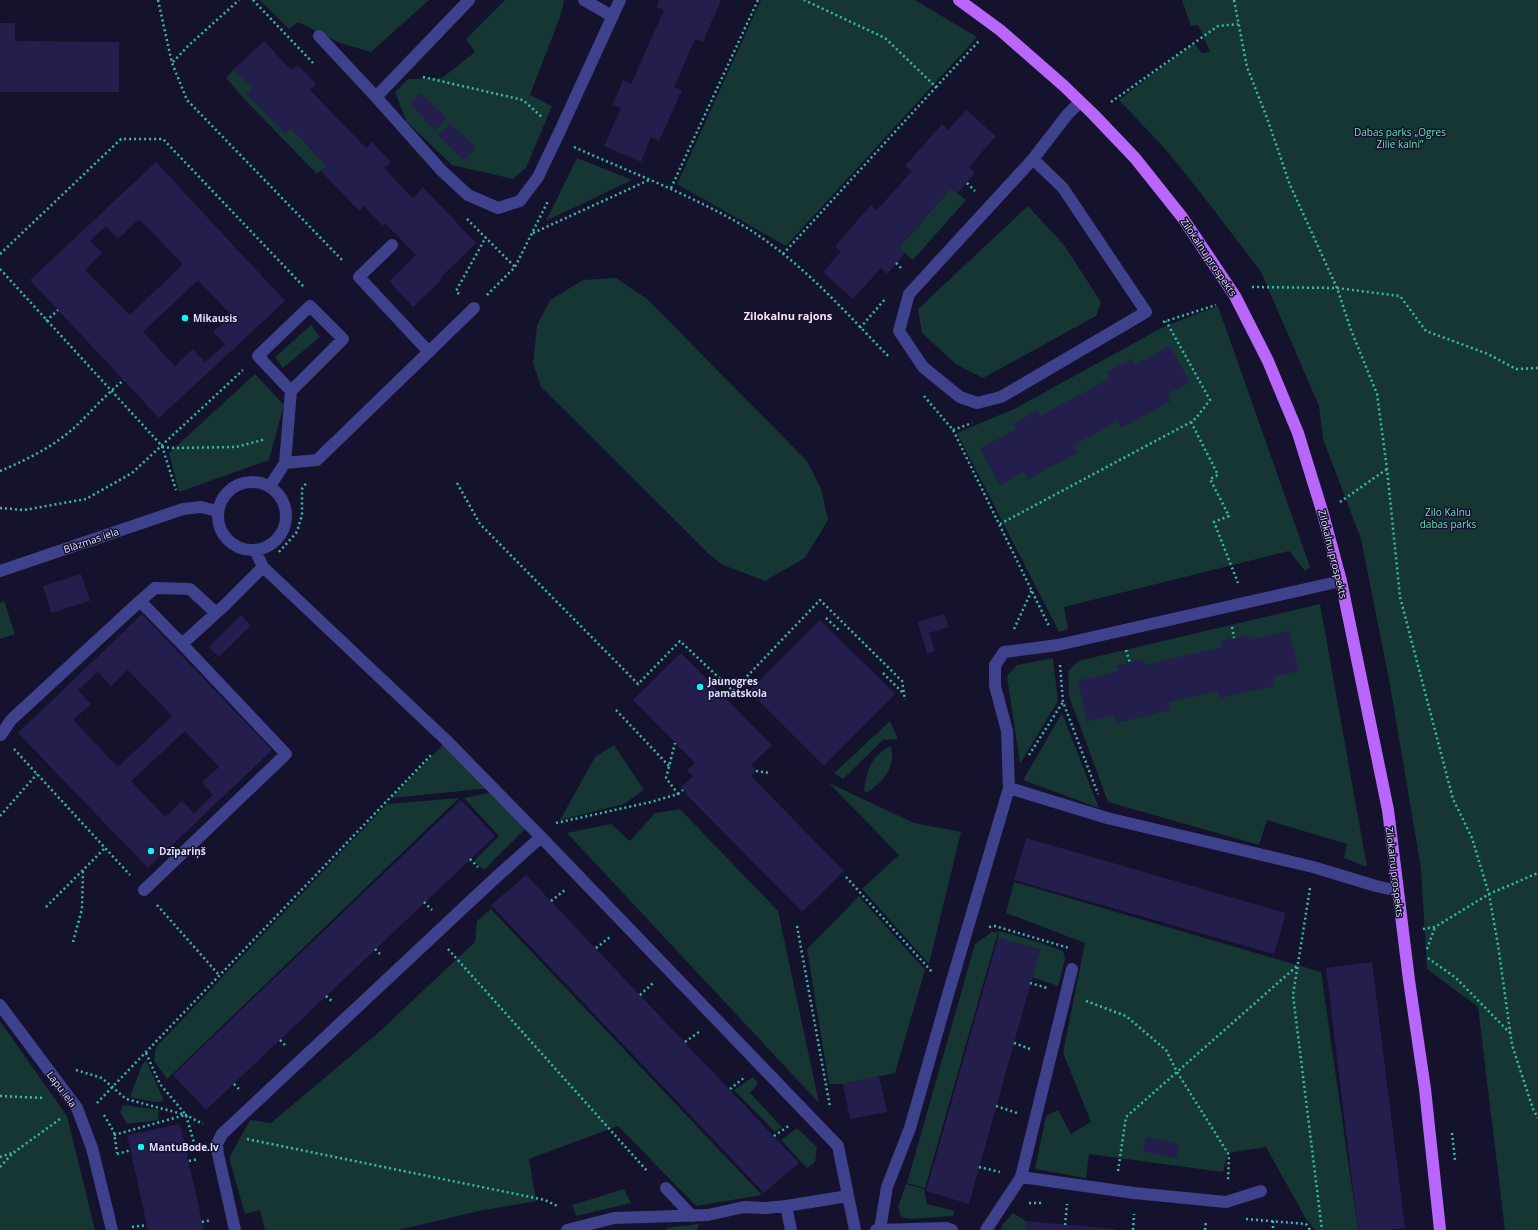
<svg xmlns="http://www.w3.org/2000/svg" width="1538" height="1230" font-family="'Open Sans',sans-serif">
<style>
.green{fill:#153633}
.building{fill:#241e4d;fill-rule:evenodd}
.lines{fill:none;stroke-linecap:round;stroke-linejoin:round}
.path{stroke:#33beab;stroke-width:2.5;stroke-dasharray:2 3;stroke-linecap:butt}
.minor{stroke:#3e418b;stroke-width:12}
.major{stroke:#b966fd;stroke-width:12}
.poi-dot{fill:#0cf6fc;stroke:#14122c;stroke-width:1.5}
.labels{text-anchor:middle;stroke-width:3;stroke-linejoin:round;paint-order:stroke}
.park-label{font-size:10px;fill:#68e0b9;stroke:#14122c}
.street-label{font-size:10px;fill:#dfdeff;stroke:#14122c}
.poi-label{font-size:10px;font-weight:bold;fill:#dfdeff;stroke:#14122c;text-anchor:start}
.neighbourhood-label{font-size:11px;font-weight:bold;fill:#ffe0f6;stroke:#14122c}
</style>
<rect width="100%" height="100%" fill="#14122c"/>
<path class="green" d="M260 0H429L371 52 340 43 298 22 289 29Z
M505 0H562L564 1 560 17 530 95 552 106 526 168 513 179 452 165 407 122 395 92 408 79 442 78 475 52 466 39Z
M761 0H915L977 37 786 246 677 184Z
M1182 0H1538V1230H1505L1478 1007 1427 969 1421 868 1390 685 1361 539 1323 439 1319 406 1261 272 1200 192 1167 151 1119 100 1194 43 1202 53 1210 52 1198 25 1191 26Z
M234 69 253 88 247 94 291 128 327 166 317 174 245 100 226 78Z
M577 158 632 180 546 221Z
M951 188 966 200 913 260 899 248Z
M1028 206 1064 245 1101 302 1096 316 983 378 957 365 922 333 918 309Z
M616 278 647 299 807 461 821 489 828 520 805 558 765 581 723 565 710 555 541 387 533 363 537 325 550 300 583 280Z
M1218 306 1310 567 1305 571 1289 551 1064 607 1068 629 1059 632 957 433 1016 408 1165 326Z
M311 325 320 337 283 368 275 357Z
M255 374 284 405 269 460 179 492 169 453Z
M4 601 15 634 0 639V603Z
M1320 604 1367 867 1344 858 1347 844 1267 820 1259 845 1108 802 1069 696 1068 671 1078 661Z
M1053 658 1058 701 1020 764 1007 676 1017 665Z
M1062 713 1099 808 1023 780Z
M890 721 898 739 883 740 843 779 834 773Z
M445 743 491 788 391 798Z
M614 745 644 790 624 804 560 820 595 757Z
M891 746C896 768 883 782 866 793L864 790C867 770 872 754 891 746Z
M829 783 914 823 961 832 929 964 862 889 899 855Z
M493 792 527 827 484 870 474 861 499 836 464 798Z
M459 798 167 1079 154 1061 156 1047 387 804Z
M680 809 778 911 819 1103 567 833 611 824 630 841 655 813Z
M1014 882 1321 972 1358 1230H1315L1306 1219 1266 1147 1228 1153 1223 1172 1089 1154 1086 1178 1035 1169 1046 1116 1058 1110 1071 1134 1091 1122 1063 1053 1085 943 1006 913Z
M859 896 925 970 895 1073 843 1084H829L807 949Z
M491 909 762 1195 696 1206 618 1126 529 1159 536 1201 479 1211 398 1230H265L260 1210 245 1214 229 1158 250 1120 271 1123 379 1032 475 942 477 921Z
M999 931 1042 943 1063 951 1065 959 1058 986 1032 977 1040 950 998 938Z
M992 932H998L925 1188 907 1183 975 944Z
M0 1021 67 1116 95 1230H0Z
M146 1060 164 1101 154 1102 130 1097 142 1065Z
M753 1077 758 1083 750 1093 782 1127 775 1132 734 1090Z
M123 1105 159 1110 158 1120 127 1124 120 1112Z
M797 1128 817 1147 815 1162 807 1168 781 1140Z
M906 1184 924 1189 927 1204 955 1211 953 1216 912 1219 901 1217 898 1207Z
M624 1189 631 1203 576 1216 572 1205Z
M1013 1213 1026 1221V1230H1001L1002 1225Z
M699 1224 697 1230H666V1228Z"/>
<path class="building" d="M659 0H721L703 42 695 39 674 87 682 90 659 141 651 137 641 162 604 146 621 108 612 105 618 92 623 80 631 84 664 10 656 7Z
M0 23H15V41L119 42V92H0Z
M264 41 291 70 298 65 316 84 310 90 366 148 372 142 391 162 384 168 413 198 423 187 476 243 440 278 441 280 413 307 389 281 416 255 385 223 383 226 364 206 359 211 321 171 327 166 291 128 285 134 247 94 253 88 234 69Z
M421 93 447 118 435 130 410 104Z
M966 110 996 136 969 167 975 173 958 193 951 188 899 248 905 253 887 274 881 268 853 299 823 272 841 252 835 246 871 205 877 210 912 171 905 166 942 124 948 130Z
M450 123 476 148 464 161 438 135Z
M156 162 285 301 159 418 30 280ZM139 219 183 264 130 315 85 270 102 253 90 241 106 226 118 239ZM198 280 231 315 213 332 225 344 205 362 193 349 175 366 143 332Z
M1170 346 1190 382 1167 394 1171 401 1121 428 1118 421 1073 445 1077 453 1028 479 1023 472 1000 485 980 449 1016 429 1013 424 1038 410 1040 416 1111 378 1107 372 1119 365 1132 359 1135 365Z
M81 574 90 601 51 613 43 586Z
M142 614 272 750 148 868 18 733ZM128 670 172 716 118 767 73 720 91 704 78 690 98 672 111 686ZM185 731 219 767 202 782 213 795 194 813 182 801 165 817 131 781Z
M944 614 949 627 929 633 935 651 927 654 918 622Z
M241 615 251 625 219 657 209 647Z
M820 620 895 694 824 766 749 691Z
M1289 631 1299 671 1273 677 1274 686 1220 698 1218 691 1169 702 1170 710 1116 723 1114 715 1087 721 1078 681 1118 671 1116 666 1143 659 1145 665 1222 647 1221 641 1248 635 1249 640Z
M681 653 772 745 751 765 756 771 751 776 844 871 802 912 688 796 681 787 693 776 687 770 695 763 633 700Z
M461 800 495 836 206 1110 173 1075Z
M1026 838 1286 913 1274 954 1014 880Z
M526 875 799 1163 764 1193 491 905Z
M998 938 1040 950 969 1204 926 1191Z
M1372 962 1405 1228 1389 1230H1358L1326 968Z
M879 1076 887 1112 850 1119 843 1084Z
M180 1124 204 1230H148L127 1135Z
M1146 1137 1179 1144 1177 1158 1143 1151Z
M1026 1221 1115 1229V1230H1026Z"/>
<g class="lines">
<path class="path" d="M158 0 172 63 187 100 344 262
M253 0 313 63
M1234 0 1247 67 1267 118 1290 185 1337 288 1351 330 1377 394 1387 469 1400 597 1453 799 1472 838 1489 894 1498 945 1512 1045 1533 1109 1538 1118
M173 62 188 46 239 0
M423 77 523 100 543 118
M936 87 979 41
M1111 102 1218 26 1238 24
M574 147C632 173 692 195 747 228 802 262 846 313 890 358
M967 183 975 191
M671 188 758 0
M467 219 515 267
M533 233 649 180
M0 254 121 139H163L304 287
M783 254 936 87 885 38 804 0
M896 263 903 270
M0 269 162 446 176 490
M1252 287 1337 288 1400 296 1426 331 1488 354 1516 369 1538 368
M459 294 456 291 486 237
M487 295 515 267 548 201
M46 321 58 310
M1163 322 1216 305
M860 328 885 299
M924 396 953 430 1049 626
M1191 422 1218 475 1210 479 1229 516 1214 522 1238 583
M953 430 972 423
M162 447 174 448 236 447 266 439
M0 471C26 460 53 447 75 427 91 412 106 394 124 380
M457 483 480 524 638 684 680 641 733 691 820 600 902 681 905 700
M1340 502 1387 469
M0 508 24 510 86 499 132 473 243 370
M1000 524 1191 422 1196 418 1210 400 1166 321
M279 552 296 533 298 528 302 515V489L307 482
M826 618 840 631
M1232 627 1234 638
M1014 629 1032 590
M1126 650 1130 663
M1060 665 1063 702 1098 794
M883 673 904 694
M616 710 669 766
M14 749 130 875
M1029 755 1063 702
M756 771 769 773
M678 794 683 790
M0 816 37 774
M556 823 651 802 678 794 666 778 675 743
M470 859 478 867
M846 877 933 973
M1310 888 1293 995 1322 1230
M551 901 565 890
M424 902 432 910
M157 905 219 975
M46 907 105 848
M797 926 830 1107
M989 927 995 926 1069 948
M1423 929 1435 927 1489 894 1538 873
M73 942 82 909 83 870
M596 948 610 937
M375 949 382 956
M448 949 648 1172
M1427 949 1435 927
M1428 958 1456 978 1511 1034
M1030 983 1047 988
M640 995 653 983
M326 996 333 1002
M1086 1001 1126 1016 1166 1050 1177 1072 1229 1155 1228 1180
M280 1040 287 1047
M685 1042 699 1032
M1014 1043 1030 1049
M146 1053 160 1084 186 1115 195 1146
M76 1070 102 1078 126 1099 186 1115 203 1124
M234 1084 239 1089
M730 1089 745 1077
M0 1096 44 1098
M97 1103 432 754
M996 1106 1017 1113
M104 1115 114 1132 117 1153
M1452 1133 1455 1160
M114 1135 185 1115
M774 1136 790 1125
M247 1139 545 1200 557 1206
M117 1154 131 1150
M0 1157 12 1153
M189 1161 198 1159
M0 1167 13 1153 60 1119
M979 1167 1000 1172
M1118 1171 1126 1117 1297 966
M1029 1203H1042
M1246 1219 1306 1224 1310 1230
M1273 1221V1230
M202 1222 211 1220
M1065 1225 1067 1204
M132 1227 147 1225
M1133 1230 1134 1214
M1205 1230 1206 1221"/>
<path class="minor" d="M469 0 376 97 441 170 468 195 498 208 520 201 538 177 559 133 620 0
M584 0 612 16
M319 36 376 97
M1033 159 1063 188 1146 312 1001 397 977 403 960 397 923 367 899 331 909 294 1033 159 1067 115 1080 102
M392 245 359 277 429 352
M285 463 317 460 474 308
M218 516a34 34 0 1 1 68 0a34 34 0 1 1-68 0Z
M270 486 285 463 291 391 343 339 310 306 258 356 291 391
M0 571 183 509 201 507 217 511
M216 613 190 589 155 588 140 601 182 644 226 604 263 567
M1 735 11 720 140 601
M1009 788 1107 818 1313 867 1376 886 1398 891
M541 837 838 1146 855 1230
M144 890 286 754 182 644
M0 1005 77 1108 92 1148 112 1230
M1021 1177 1134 1193 1226 1202 1261 1191
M666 1188 692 1216
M786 1206 791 1230
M880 1229 887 1187 910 1128 949 991 1009 788 1007 731 995 686V665L1004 652 1058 645 1341 581
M235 1230 218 1154 217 1144 222 1134 492 881 541 837 446 740 263 567 255 550
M567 1230 614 1218 708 1215 744 1207 766 1208 786 1206 848 1196
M876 1230 946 1228 952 1230
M986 1230 1021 1177 1072 969"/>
<path class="major" d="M959 0 1000 30 1064 86 1093 114 1135 158 1182 217 1235 296 1268 361 1298 433 1323 514 1341 581 1388 810 1409 980 1425 1089 1440 1230"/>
</g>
<g class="poi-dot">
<circle cx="185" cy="318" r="4"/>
<circle cx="700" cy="687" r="4"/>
<circle cx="151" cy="851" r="4"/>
<circle cx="141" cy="1147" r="4"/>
</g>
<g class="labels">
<g class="park-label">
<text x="1400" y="136">Dabas parks „Ogres<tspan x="1400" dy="12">Zilie kalni”</tspan></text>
<text x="1448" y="516">Zilo Kalnu<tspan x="1448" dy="12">dabas parks</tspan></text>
</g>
<g class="street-label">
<text transform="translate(1209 257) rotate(56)" y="4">Zilokalnu prospekts</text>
<text transform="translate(91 540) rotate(-19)" y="4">Blāzmas iela</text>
<text transform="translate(1333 554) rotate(76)" y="4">Zilokalnu prospekts</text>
<text transform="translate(1395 872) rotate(83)" y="4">Zilokalnu prospekts</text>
<text transform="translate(62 1089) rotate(53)" y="4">Lapu iela</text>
</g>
<g class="poi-label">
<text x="193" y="322">Mikausis</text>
<text x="708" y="685">Jaunogres<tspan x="708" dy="12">pamatskola</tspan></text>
<text x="159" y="855">Dzīpariņš</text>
<text x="149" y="1151">MantuBode.lv</text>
</g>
<g class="neighbourhood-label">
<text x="788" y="320">Zilokalnu rajons</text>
</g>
</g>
</svg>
